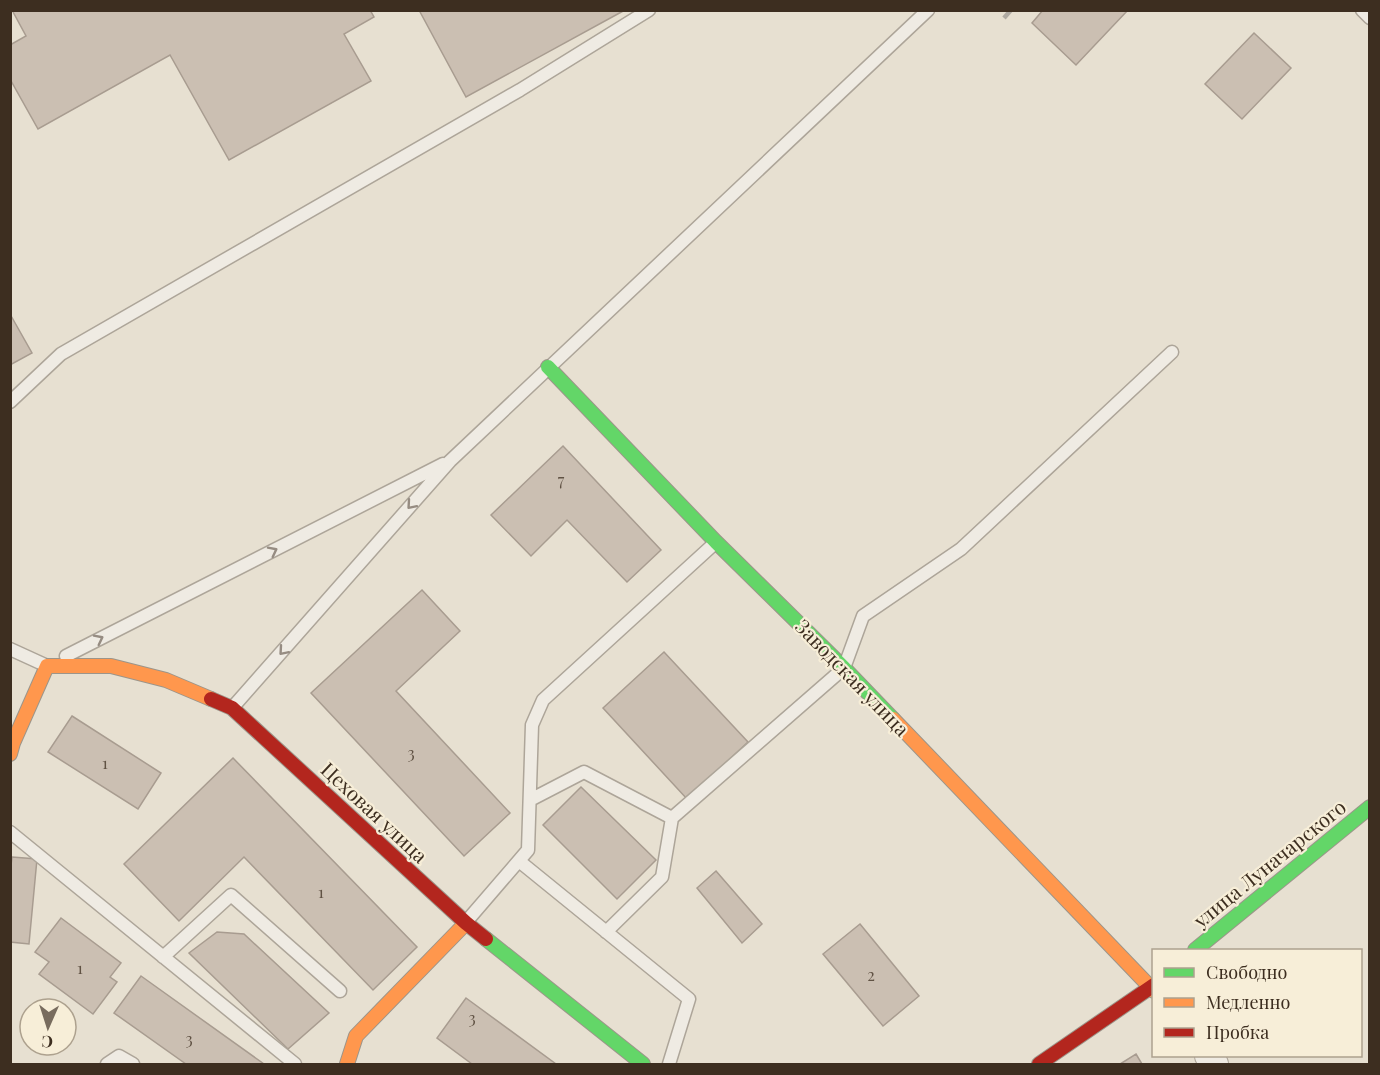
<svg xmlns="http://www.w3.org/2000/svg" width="1380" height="1075" font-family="'Playfair Display',serif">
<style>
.building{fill:#cbbfb2;stroke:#a89c90;stroke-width:1.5}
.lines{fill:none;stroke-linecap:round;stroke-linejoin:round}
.lane-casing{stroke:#ada599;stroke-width:15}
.street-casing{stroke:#ada599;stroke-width:28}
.fast-casing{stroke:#9c958a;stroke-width:16}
.slow-casing{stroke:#9c958a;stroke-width:16}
.jam-casing{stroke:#9c958a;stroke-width:16}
.lane{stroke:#efebe3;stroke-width:12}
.street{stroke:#efebe3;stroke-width:26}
.fast{stroke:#63d668;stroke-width:14}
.slow{stroke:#ff974d;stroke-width:14}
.jam{stroke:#b3261e;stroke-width:14}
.rail{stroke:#afaaa2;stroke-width:4.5;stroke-dasharray:10 10;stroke-linecap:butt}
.oneway{stroke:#968c82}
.labels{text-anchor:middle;stroke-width:4.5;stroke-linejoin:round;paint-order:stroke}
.number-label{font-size:16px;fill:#605244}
.street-label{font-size:20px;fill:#3d2e20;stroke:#f7eed8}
</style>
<rect width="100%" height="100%" fill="#e7e0d1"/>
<path class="building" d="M12 10H370L374 17 344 34 371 81 229 160 170 55 38 129 10 79V45L26 36Z
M419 10H625L466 97Z
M1043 10H1128L1076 65 1032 23Z
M1254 33 1291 68 1242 119 1205 84Z
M10 314 32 353 10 365Z
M563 446 661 550 627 582 567 520 531 556 491 515Z
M422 590 460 631 396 691 510 813 464 856 311 693Z
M664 652 748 742 687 799 603 708Z
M72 716 161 773 138 809 48 752Z
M233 758 417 947 373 990 244 857 179 921 124 864Z
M581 787 656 860 617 899 543 825Z
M12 857 37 859 29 944 10 942V874Z
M716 871 762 924 742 943 697 888Z
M61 918 121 963 110 977 117 982 93 1014 39 974 49 962 35 952Z
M860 924 919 996 883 1026 823 954Z
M217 932 244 934 329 1013 288 1049 189 953Z
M141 976 264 1064H186L114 1013Z
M466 998 556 1064H472L437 1038Z
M1136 1054 1142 1064H1120Z"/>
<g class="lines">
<defs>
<path id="lane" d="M1362 10 1370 18
M10 402 61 354 520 90 649 10
M10 649 45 665
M66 656 443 464
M233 707 450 461 928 10
M530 800 584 772 672 818 844 668 863 616 961 549 1172 352
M10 832 295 1064
M519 861 689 999 669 1064
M466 922 528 850 532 725 543 700 715 543
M606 932 662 877 672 818
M163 957 231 895 340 991
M107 1064 119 1056 133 1064"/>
<path id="street" d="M1208 1056 1215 1064"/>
<path id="fast" d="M548 367 716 542 844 668 893 719
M486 939 643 1064
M1195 950 1370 807"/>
<path id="slow" d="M893 719 1154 991
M10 754 13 743 47 666H111L166 680 211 699
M347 1064 356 1036 466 923"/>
<path id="jam" d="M211 699 232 708 466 923 486 939
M1039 1064 1154 985"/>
</defs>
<use href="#lane" class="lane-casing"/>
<use href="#street" class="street-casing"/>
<use href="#fast" class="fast-casing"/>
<use href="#slow" class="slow-casing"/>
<use href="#jam" class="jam-casing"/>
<use href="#lane" class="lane"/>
<use href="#street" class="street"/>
<use href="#fast" class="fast"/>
<use href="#slow" class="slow"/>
<use href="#jam" class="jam"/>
<path class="rail" d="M1004 18 1011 10"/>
</g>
<defs><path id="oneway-chevron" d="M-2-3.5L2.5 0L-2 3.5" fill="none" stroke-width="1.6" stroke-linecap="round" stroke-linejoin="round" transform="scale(1.5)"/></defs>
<g class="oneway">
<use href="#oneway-chevron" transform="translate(411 505) rotate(131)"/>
<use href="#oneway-chevron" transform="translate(273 551) rotate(-27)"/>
<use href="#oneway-chevron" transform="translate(99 639) rotate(-27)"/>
<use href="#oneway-chevron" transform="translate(283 651) rotate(131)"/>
</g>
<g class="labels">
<g class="number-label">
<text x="561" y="486">7</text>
<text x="411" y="759">3</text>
<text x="105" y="769">1</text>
<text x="321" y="898">1</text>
<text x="80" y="974">1</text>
<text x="871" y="981">2</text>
<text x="472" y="1024">3</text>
<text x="189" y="1045">3</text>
</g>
<g class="street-label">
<text transform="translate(852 678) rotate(46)" y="7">Заводская улица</text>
<text transform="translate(374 813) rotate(43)" y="7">Цеховая улица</text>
<text transform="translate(1270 864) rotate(-39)" y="7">улица Луначарского</text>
</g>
</g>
<rect width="1380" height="1075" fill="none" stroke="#3d2e20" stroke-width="24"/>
<rect x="1152" y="949" width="210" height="108" fill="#f7eed8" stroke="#ada18e" stroke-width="1.5"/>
<rect x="1164" y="968" width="30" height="9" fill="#63d668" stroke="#ada18e" stroke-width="1.5"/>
<text x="1206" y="979" font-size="18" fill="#3d2e20">Свободно</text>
<rect x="1164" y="998" width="30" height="9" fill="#ff974d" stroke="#ada18e" stroke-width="1.5"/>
<text x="1206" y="1009" font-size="18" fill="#3d2e20">Медленно</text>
<rect x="1164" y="1028" width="30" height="9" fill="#b3261e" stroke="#ada18e" stroke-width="1.5"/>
<text x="1206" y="1039" font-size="18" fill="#3d2e20">Пробка</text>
<g transform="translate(48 1027) rotate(183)"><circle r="28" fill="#f7eed8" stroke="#ada18e" stroke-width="1.5"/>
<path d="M0-4.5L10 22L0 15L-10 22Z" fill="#786c5e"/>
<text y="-9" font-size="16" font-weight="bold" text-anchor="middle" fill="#3d2e20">С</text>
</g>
</svg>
